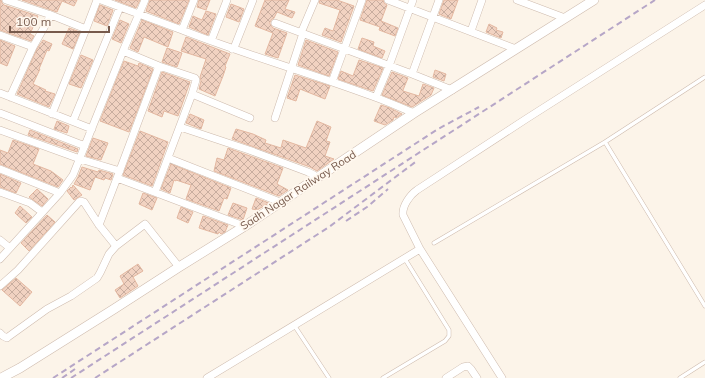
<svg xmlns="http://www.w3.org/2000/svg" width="705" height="378" font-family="Mulish,sans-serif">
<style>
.building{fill:url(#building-cross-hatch);stroke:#e4b8a1}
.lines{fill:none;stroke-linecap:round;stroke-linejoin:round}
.service-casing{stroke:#cebbae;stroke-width:4.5}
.minor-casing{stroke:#cebbae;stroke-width:8}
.tertiary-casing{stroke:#cebbae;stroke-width:10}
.service{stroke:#fff;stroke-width:3.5}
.minor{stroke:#fff;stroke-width:7}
.tertiary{stroke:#fff;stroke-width:9}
.rail{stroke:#b6a6c7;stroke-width:2;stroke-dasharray:6 4;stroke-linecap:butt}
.labels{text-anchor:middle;stroke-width:3.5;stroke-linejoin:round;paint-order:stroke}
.street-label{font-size:11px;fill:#775a4c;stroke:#fff8ef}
</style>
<defs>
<pattern id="building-cross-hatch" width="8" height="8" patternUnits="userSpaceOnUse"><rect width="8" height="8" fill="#f1d2c1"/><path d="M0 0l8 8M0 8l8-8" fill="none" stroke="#c8ad9f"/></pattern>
</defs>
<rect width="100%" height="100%" fill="#fcf4e9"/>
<path class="building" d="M0 0H1L2 3 4 5 38 16 30 34 34 36 31 41 0 30Z
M22 0H77L74 6 62 1 57 12Z
M115 0H140L136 8Z
M150 0H189L179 24 146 11Z
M199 0H210L206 10 197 7Z
M265 0H289L285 9 295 12 292 18 277 12 274 18 272 19 270 22V24L273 28 287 33 278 58 265 54 273 33 255 26Z
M320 0H337L354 6 341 42 322 35 325 28 333 31 340 10 319 3Z
M367 0H383L384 3 387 5 381 21 398 28 395 36 379 30 380 27 360 20Z
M444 0H458L451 19 439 14Z
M231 4 244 9 239 22 226 17Z
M100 5 113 10 107 26 94 21Z
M206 11 216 14 208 35 189 27 193 16 202 20Z
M120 20 129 24 121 43 112 39Z
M142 20 173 32 168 47 144 37 138 52 130 48Z
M489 24 497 28 496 30 503 32 501 38 486 32Z
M69 28 80 32 73 49 62 44Z
M186 37 230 54 225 66 226 67 223 76 215 96 199 89 201 81 200 77 206 59 181 51Z
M362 38 374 42 373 46 385 51 382 58 358 49Z
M0 40 15 46 7 66 0 63Z
M43 40 52 44 49 51 47 50 39 69H40L33 84 46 90 45 91 55 94 49 107 17 94 37 49Z
M306 40 338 52 329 76 298 65Z
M167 48 182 53 177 67 162 62Z
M81 55 93 60 81 88 69 84Z
M359 60 383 68 373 91 338 79 341 71 353 76Z
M124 61 138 66 139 63 153 69 129 132 100 121Z
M435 70 446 74 444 81 433 77Z
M162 72 190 82 178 116 164 111 162 117 148 111Z
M392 72 408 78 403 90V91L419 96 423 84 434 88 431 95 412 107 382 95Z
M295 75 330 86 325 99 300 89 296 101 287 98Z
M381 105 390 108 402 114 396 118 394 117 393 120 385 125 374 121Z
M190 114 204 120 201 129 186 123Z
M57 121 69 126 67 133 54 129Z
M317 121 331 127 326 141 330 142 325 156 334 159 317 171 310 167 232 139 236 129 253 134 266 140 265 143 281 148 283 140 306 148Z
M30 130 78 149 77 152 28 135Z
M140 131 168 142 152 186 123 175Z
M93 138 108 143 101 160 86 156Z
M13 140 39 149 33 164 51 171 63 180 58 187 0 164V150L8 153Z
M228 148 283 168 277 184 288 190 279 196 214 171 217 158 224 160Z
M171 164 231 188 227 199 224 198 219 211 186 199 191 185 176 180V181L174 180 170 193 161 189Z
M82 167 98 172 99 170 113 174 111 180 105 178 104 180 95 177 90 190 74 184 78 177Z
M0 174 21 183 16 193 0 187Z
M73 185 82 195 74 200 67 191 71 187 72 188Z
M37 189 48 199 42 206 29 197Z
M143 193 157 198 152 210 139 204Z
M256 198 269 203 257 210 252 209Z
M233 203 247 208 243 220 228 215Z
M20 206 32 217 26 223 15 213Z
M181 207 193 212 188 223 177 218Z
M47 215 55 222 29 251 21 243Z
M203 216 228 225 225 232 221 234 219 232 218 234 199 228Z
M138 264 143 271 133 277 138 286 120 298 115 290 124 284 120 276Z
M16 278 32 292 20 306 2 290Z"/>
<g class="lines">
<defs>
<path id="service" d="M605 142 705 306
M434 243 605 142 705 77
M294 325 329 378
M383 378 445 341 449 336V330L405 259
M680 378 705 362"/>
<path id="minor" d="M6 0 51 15 86 29 52 114
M101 0 182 30 194 0
M388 0 516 49
M517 0 565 18
M275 23 412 74 452 90
M86 29 97 0
M182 30C243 54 307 72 369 95 384 100 399 107 414 113
M471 31 482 0
M301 33 315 0
M0 35 33 47 10 97
M211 41 227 0
M33 47 51 15
M232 49 234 48 253 0
M412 74 439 0
M332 82 362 0
M0 93 92 129
M192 94 250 118
M376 97 389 66 413 0
M0 113 85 146
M275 118 303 33
M73 121 120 7
M180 127 249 150 308 172 314 175 317 178
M0 130 80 159 120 171
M168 158 280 202
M0 169 60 193
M117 178 159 66 123 51
M0 192 30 203 42 212
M155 192 192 94 196 80 195 78 159 66
M99 225 117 178 244 226
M0 240 10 248
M0 259 60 193 73 175 123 51 145 0
M0 286 18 270 79 202 81 201 84 202 99 225 116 246 145 224 179 267
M0 333 3 336 7 338 8 337 47 309 71 296 97 278 100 273 109 254 116 246
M207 378 420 249
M446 378 463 367 468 366 471 369 477 378
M502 378 420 249 403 215C402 206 410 195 417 190L526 119 705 5"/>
<path id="tertiary" d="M1 378 20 368 114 309 179 267 245 226 414 113 594 0"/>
</defs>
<use href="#service" class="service-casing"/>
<use href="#minor" class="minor-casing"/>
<use href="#tertiary" class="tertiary-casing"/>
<use href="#service" class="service"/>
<use href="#minor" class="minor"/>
<use href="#tertiary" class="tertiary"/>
<path class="rail" d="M346 221 367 207 388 189
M53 378 438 129 479 107
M62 378 75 369
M71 378 655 0
M95 378 329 227 418 160"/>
</g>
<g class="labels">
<g class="street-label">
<text transform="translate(298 190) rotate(-33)" y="4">Sadh Nagar Railway Road</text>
</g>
</g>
<path d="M10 26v6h99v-6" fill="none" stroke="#775a4c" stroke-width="2"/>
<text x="16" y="26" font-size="12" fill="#775a4c" stroke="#fff8ef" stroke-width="3" paint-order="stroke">100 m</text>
</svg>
